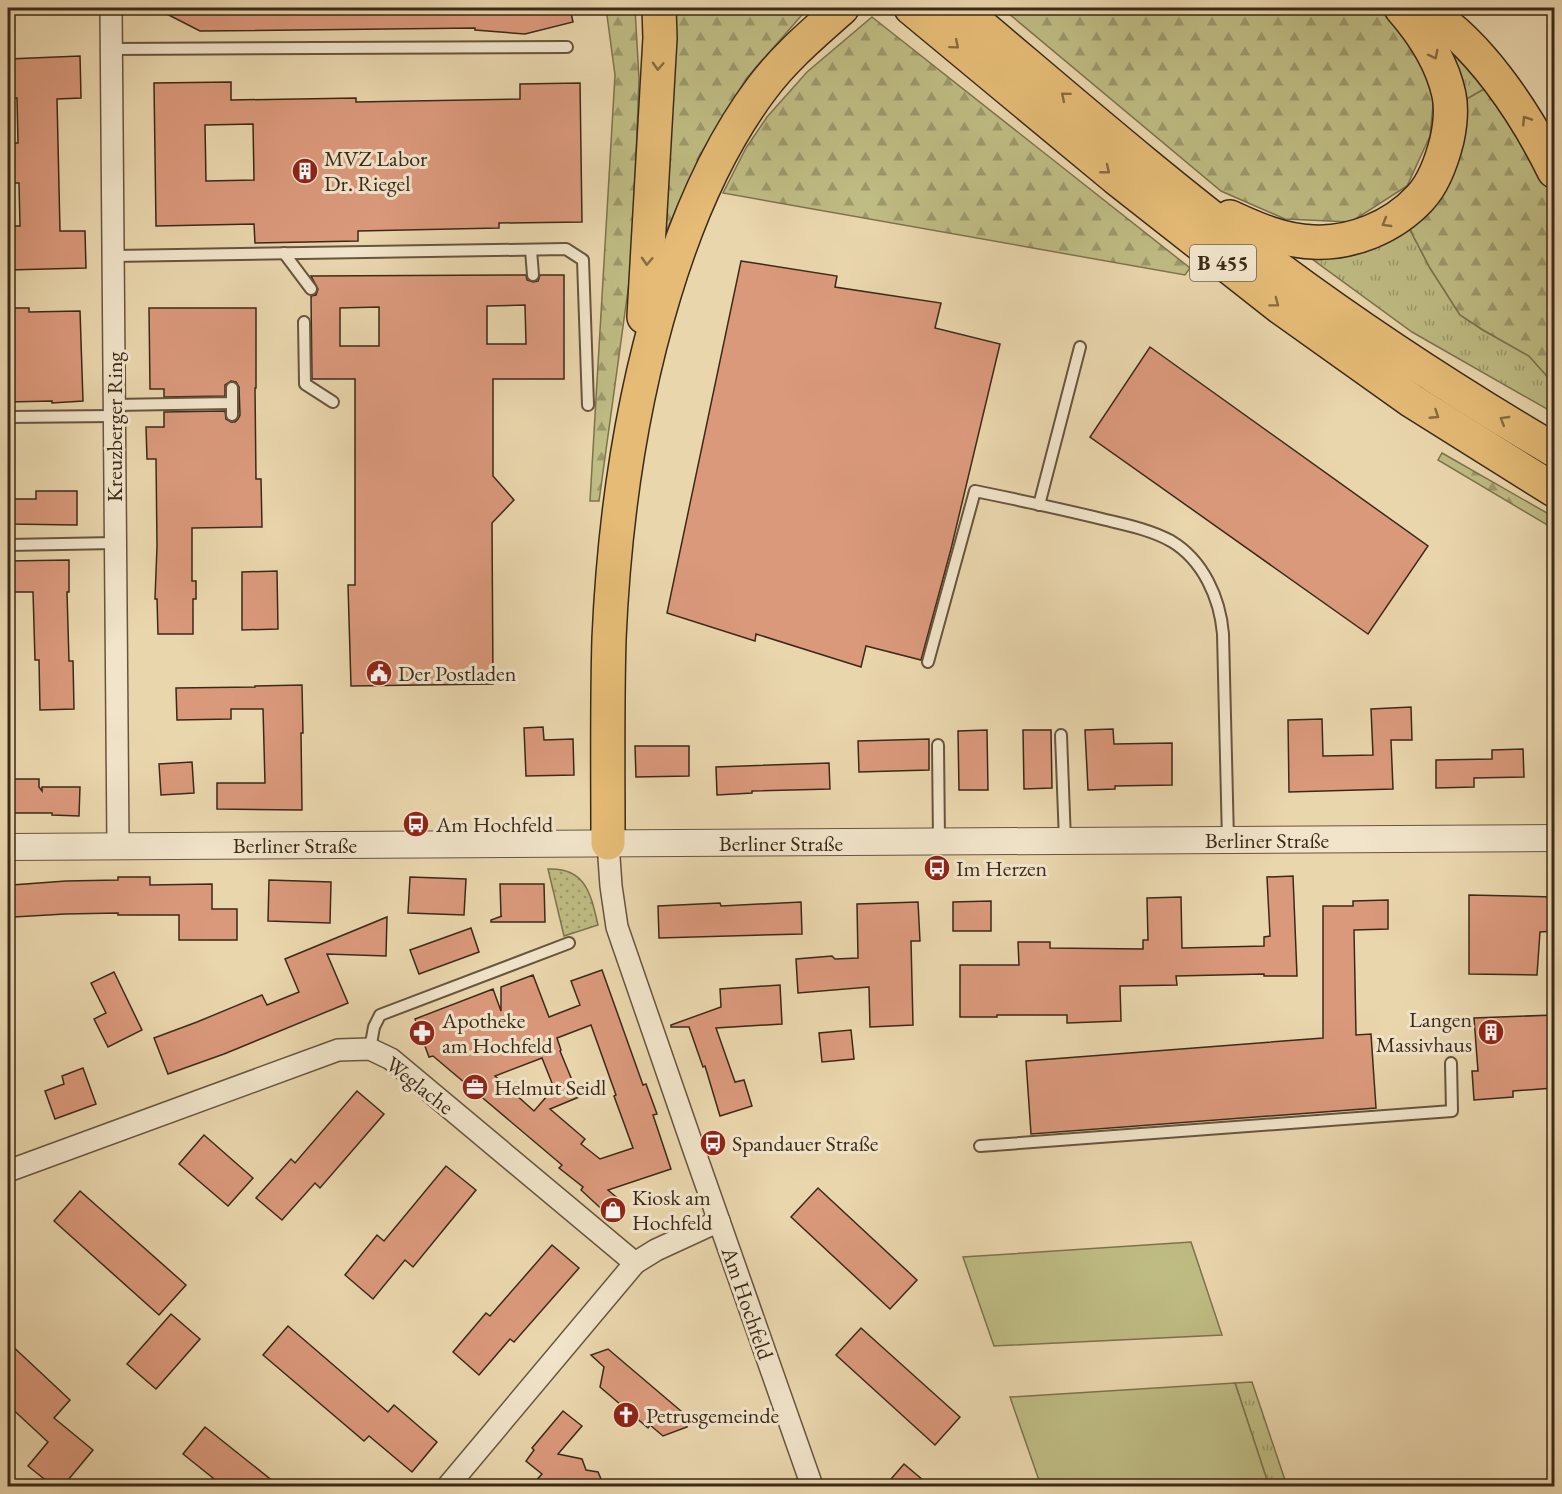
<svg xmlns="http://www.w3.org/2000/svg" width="1562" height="1494" viewBox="0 0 1562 1494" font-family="'EB Garamond',serif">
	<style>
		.grass { fill: url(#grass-tufts); stroke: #7d734e; stroke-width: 1.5 }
		.forest { fill: url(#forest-firs); stroke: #7d734e; stroke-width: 1.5 }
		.park { fill: url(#park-dots); stroke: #7d734e; stroke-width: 1.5 }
		.garden { fill: #bfbc84; stroke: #7d734e; stroke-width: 1.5 }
		.building { fill: #db997c; stroke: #3b2a18; stroke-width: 1.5; fill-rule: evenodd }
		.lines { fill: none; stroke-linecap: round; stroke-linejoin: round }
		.service-casing { stroke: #67553d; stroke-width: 14 }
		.minor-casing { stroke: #67553d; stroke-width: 24 }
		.tertiary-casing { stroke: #67553d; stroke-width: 28 }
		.trunk-casing { stroke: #3b2a18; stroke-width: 36 }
		.service { stroke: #f1e4ca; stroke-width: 10 }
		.minor { stroke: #f1e4ca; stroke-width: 21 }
		.tertiary { stroke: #f1e4ca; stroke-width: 26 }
		.trunk { stroke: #e5bb76; stroke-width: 33 }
		.oneway { stroke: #886b42 }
		.labels { text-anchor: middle; stroke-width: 6; stroke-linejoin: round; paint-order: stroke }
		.shield { fill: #f1e4ca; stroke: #72624d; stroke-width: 1.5 }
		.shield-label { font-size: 21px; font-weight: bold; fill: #3b2a18 }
		.poi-label { font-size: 22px; fill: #3b2a18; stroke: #f1e4ca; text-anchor: start }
		.street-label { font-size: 22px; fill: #3b2a18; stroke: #f1e4ca }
	</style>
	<defs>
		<pattern id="grass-tufts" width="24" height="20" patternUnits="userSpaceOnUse" patternTransform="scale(1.5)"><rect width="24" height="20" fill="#bfbc84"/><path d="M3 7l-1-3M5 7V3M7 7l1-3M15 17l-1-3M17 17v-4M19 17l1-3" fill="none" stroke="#9c996b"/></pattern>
		<pattern id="forest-firs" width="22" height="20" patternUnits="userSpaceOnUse" patternTransform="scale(1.5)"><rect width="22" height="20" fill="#bfbc84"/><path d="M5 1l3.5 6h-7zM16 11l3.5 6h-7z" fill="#9c996b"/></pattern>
		<pattern id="park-dots" width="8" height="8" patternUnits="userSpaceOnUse" patternTransform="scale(1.5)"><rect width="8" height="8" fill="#bfbc84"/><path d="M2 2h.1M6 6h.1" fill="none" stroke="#9c996b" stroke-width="1.8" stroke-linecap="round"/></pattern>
	</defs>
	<rect width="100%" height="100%" fill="#ead6ad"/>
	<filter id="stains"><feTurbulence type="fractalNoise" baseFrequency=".00333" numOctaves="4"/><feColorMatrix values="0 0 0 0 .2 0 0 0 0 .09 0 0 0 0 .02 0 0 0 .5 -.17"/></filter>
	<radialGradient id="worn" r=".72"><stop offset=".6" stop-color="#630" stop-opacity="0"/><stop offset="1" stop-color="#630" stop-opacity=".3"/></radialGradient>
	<!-- grass -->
	<g class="grass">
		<path d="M 1435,20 L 1493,84 L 1465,100 Z"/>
		<path d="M 1408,226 L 1430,268 L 1460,315 L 1483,330 L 1529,356 L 1554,384 L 1554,413 L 1412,332 L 1301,251 Z"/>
		<path d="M 1252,1382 L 1287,1486 L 1194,1486 L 1268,1483 L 1235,1383 Z"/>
	</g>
	<!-- forest -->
	<g class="forest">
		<path d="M 606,8 L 635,8 L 639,79 L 632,261 L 599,501 L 590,501 L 615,75 Z"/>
		<path d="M 675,8 L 808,8 L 746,79 L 701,153 L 661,243 Z"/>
		<path d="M 1002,8 L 1391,8 L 1431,64 L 1433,105 L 1430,136 L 1407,186 L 1351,222 L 1285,219 L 1221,191 Z"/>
		<path d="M 872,17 L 1190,268 L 1185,275 L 723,193 L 746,148 L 767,117 L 807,72 Z"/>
		<path d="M 1493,84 L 1504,96 L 1554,192 L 1554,384 L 1529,356 L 1483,330 L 1460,315 L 1430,268 L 1408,226 L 1429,203 L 1464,140 L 1465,100 Z"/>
		<path d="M 1442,453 L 1554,517 L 1554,529 L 1438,460 Z"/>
	</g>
	<!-- park -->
	<path class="park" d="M 548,869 C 586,867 591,895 598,925 L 564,936 Z"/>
	<!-- garden -->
	<g class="garden">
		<path d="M 1191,1242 L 1222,1335 L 994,1346 L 963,1257 Z"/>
		<path d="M 1235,1383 L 1268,1483 L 1194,1486 L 1041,1486 L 1010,1397 Z"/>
	</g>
	<!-- building -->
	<g class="building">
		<path d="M 155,8 L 570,8 L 573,22 L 525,34 L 475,30 L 475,28 L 200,31 Z"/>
		<path d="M 80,56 L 81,98 L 57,99 L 60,231 L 85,231 L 86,268 L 8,270 L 8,226 L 20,226 L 19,183 L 8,183 L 8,143 L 18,143 L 17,98 L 8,98 L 8,59 Z"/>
		<path d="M 231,82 L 231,100 L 356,98 L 356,102 L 520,99 L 520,84 L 580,83 L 582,222 L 499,223 L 499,228 L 358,231 L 358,241 L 255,243 L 254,224 L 156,226 L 154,83 ZM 253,124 L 254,180 L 206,181 L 205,125 Z"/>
		<path d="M 741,261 L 837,276 L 835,287 L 941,303 L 935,328 L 1000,344 L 951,549 L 921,660 L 866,646 L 861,667 L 756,634 L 755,641 L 667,613 Z"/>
		<path d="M 526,275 L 527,280 L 533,282 L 538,281 L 540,275 L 564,275 L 564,379 L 493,379 L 493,476 L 514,500 L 492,523 L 493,684 L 351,686 L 348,585 L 355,585 L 355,379 L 312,379 L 311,296 L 316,295 L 318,289 L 311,276 ZM 525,305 L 526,344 L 487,344 L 487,306 ZM 379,307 L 379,346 L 340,346 L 340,308 Z"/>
		<path d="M 8,308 L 29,308 L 29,312 L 80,311 L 83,401 L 52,403 L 52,401 L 8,402 Z"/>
		<path d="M 149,308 L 256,308 L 256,388 L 255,388 L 256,479 L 261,479 L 262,527 L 192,528 L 192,581 L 196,581 L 196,599 L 193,599 L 193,634 L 158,634 L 157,599 L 155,599 L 157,546 L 156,459 L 147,459 L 146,427 L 164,427 L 164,412 L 225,411 L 226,419 L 231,422 L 235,422 L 238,419 L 240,415 L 239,387 L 236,382 L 231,381 L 225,385 L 225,396 L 164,397 L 164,389 L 150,389 Z"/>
		<path d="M 1150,347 L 1428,546 L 1368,634 L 1090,437 Z"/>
		<path d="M 36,491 L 77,491 L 77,525 L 8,524 L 8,499 L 36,499 Z"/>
		<path d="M 69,560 L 69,592 L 67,592 L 69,661 L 73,661 L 74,709 L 40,710 L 39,660 L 35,660 L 33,592 L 8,592 L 8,561 Z"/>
		<path d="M 277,571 L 278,629 L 242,630 L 242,572 Z"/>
		<path d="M 302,685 L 303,733 L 301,733 L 302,810 L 217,809 L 217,783 L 265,783 L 263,709 L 231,709 L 231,719 L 177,720 L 176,688 L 255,687 L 255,686 Z"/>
		<path d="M 1411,707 L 1412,740 L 1391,740 L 1393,789 L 1289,792 L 1288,720 L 1322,719 L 1323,756 L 1373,755 L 1371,709 Z"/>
		<path d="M 543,727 L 544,740 L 573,739 L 574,775 L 526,776 L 524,728 Z"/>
		<path d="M 1113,729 L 1114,744 L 1172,743 L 1172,785 L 1115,786 L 1115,789 L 1088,790 L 1085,730 Z"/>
		<path d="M 987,730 L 988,790 L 959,790 L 958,731 Z"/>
		<path d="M 1023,730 L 1051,730 L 1052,788 L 1024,789 Z"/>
		<path d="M 929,739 L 929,770 L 859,772 L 858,741 Z"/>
		<path d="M 635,746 L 689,746 L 689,776 L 636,777 Z"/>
		<path d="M 1523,749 L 1524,777 L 1474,778 L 1474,787 L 1436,788 L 1436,760 L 1492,759 L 1492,750 Z"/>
		<path d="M 192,762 L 194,793 L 161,795 L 159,764 Z"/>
		<path d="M 829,763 L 830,789 L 752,791 L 752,793 L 717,795 L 716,767 Z"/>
		<path d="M 9,779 L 39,779 L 39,787 L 42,791 L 42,787 L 80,787 L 79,816 L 52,815 L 52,813 L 9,813 Z"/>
		<path d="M 1293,876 L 1297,976 L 1264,976 L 1264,974 L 1176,976 L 1177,985 L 1120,986 L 1121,1021 L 1067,1023 L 1067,1015 L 997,1015 L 997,1017 L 960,1017 L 960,965 L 1019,965 L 1018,942 L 1050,942 L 1050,948 L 1143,949 L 1143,940 L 1148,940 L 1147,898 L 1181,897 L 1182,948 L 1264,946 L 1264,937 L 1270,936 L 1267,877 Z"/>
		<path d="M 118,877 L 150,877 L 150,885 L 212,884 L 212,909 L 237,909 L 237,940 L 179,940 L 179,915 L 118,915 L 118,913 L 65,914 L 14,917 L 12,885 L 66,881 L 118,880 Z"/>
		<path d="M 410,877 L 466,879 L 464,915 L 408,913 Z"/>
		<path d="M 269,880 L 331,882 L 330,923 L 268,921 Z"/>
		<path d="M 500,884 L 544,884 L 545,922 L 491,922 L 491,920 L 502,916 L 501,916 Z"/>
		<path d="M 1469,895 L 1554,897 L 1554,931 L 1540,932 L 1537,975 L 1469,974 Z"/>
		<path d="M 1388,900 L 1388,929 L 1354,930 L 1356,1035 L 1371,1034 L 1376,1108 L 1031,1134 L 1026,1061 L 1323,1038 L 1323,906 L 1353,906 L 1353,901 Z"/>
		<path d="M 991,901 L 991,931 L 953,931 L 953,902 Z"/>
		<path d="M 801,902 L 802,934 L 659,938 L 658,906 L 720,903 L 721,906 Z"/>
		<path d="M 918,902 L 920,941 L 911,941 L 913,1025 L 870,1027 L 869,987 L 798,993 L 796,959 L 832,956 L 835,959 L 858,958 L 857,904 Z"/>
		<path d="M 387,917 L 386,956 L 327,954 L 348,1003 L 224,1054 L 168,1074 L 154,1038 L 197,1022 L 262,995 L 267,1005 L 299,992 L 285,959 Z"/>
		<path d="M 471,928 L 479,952 L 419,974 L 410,950 Z"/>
		<path d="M 602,970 L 643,1085 L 646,1084 L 657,1114 L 653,1115 L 671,1169 L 608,1190 L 622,1202 L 609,1216 L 581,1190 L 583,1187 L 559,1168 L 562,1165 L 433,1056 L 429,1057 L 415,1019 L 493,989 L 501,1011 L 501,987 L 533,975 L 549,1017 L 580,1005 L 571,981 ZM 591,1025 L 616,1095 L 614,1096 L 633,1148 L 600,1159 L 581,1144 L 585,1139 L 550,1109 L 579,1097 L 560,1051 L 561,1050 L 557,1038 ZM 542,1058 L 554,1088 L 534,1111 L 495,1076 Z"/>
		<path d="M 114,972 L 142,1030 L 108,1047 L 94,1019 L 106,1013 L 91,983 Z"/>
		<path d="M 780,985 L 782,1024 L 716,1028 L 735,1082 L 744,1080 L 752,1106 L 720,1116 L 705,1066 L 703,1067 L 689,1027 L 671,1027 L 671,1025 L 721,1007 L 720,989 Z"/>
		<path d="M 1554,1015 L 1554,1088 L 1513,1091 L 1513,1097 L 1474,1100 L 1472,1071 L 1478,1071 L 1474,1018 Z"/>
		<path d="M 851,1030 L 854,1059 L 822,1062 L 819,1033 Z"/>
		<path d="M 83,1068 L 96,1104 L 55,1119 L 45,1091 L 64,1084 L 62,1076 Z"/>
		<path d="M 357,1091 L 384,1114 L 320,1188 L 315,1183 L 282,1220 L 256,1198 L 291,1159 L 295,1163 Z"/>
		<path d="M 204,1135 L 253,1178 L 228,1206 L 179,1164 Z"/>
		<path d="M 446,1166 L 476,1190 L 413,1267 L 405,1260 L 373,1299 L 345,1275 L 377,1235 L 384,1241 Z"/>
		<path d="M 818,1188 L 917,1280 L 890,1309 L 791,1217 Z"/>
		<path d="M 80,1191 L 186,1285 L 159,1315 L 54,1221 Z"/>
		<path d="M 552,1245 L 579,1268 L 514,1342 L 510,1339 L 479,1375 L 453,1352 L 486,1313 L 490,1316 Z"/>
		<path d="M 171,1314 L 200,1339 L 156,1389 L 127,1364 Z"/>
		<path d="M 288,1326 L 388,1412 L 394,1405 L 437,1442 L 412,1472 L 369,1436 L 364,1441 L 263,1355 Z"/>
		<path d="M 861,1328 L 960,1417 L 935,1445 L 836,1355 Z"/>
		<path d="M 8,1342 L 70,1400 L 54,1418 L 93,1450 L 63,1486 L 53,1486 L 28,1466 L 48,1442 L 8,1405 Z"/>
		<path d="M 608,1349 L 688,1417 L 687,1427 L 663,1436 L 650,1425 L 648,1428 L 600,1387 L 604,1367 L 591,1355 Z"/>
		<path d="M 563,1411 L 582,1426 L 558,1454 L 582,1459 L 586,1470 L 598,1472 L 604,1486 L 531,1486 L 542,1474 L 526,1461 L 534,1450 L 532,1448 Z"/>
		<path d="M 205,1427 L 279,1486 L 223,1486 L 183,1454 Z"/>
		<path d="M 904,1464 L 930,1486 L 885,1486 Z"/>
	</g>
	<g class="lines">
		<defs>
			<g id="service">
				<path d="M 111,49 L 567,47"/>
				<path d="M 531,250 L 533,275"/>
				<path d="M 284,253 L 311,289"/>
				<path d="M 113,256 L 566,249 L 583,260 L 588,405"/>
				<path d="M 304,322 L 305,384 L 333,402"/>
				<path d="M 232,403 L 232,415"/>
				<path d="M 114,405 L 232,403 L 232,388"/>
				<path d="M 8,417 L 113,416"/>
				<path d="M 1039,505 L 1080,347"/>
				<path d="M 8,545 L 115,543"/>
				<path d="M 928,662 L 975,491 C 1019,500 1062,509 1106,520 C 1127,525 1151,530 1171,541 C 1203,560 1220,598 1223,634 L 1228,840"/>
				<path d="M 1061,735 L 1065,841"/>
				<path d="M 938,745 L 939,841"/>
				<path d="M 370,1049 L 374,1027 L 380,1015 L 569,943"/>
				<path d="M 980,1146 L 1452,1111 L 1451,1063"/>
			</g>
			<g id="minor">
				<path d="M 111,8 L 118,846"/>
				<path d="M 608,843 L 611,886 L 617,927 L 694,1150 L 812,1486"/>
				<path d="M 8,1171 L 338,1050 L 370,1049 L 391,1059 L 635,1263 L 656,1250 L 719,1221"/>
				<path d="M 448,1486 L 635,1263"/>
			</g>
			<path id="tertiary" d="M 8,847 L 1554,838"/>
			<g id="trunk">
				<path d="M 911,8 L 1116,178 L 1280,307 L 1412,401 L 1554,490"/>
				<path d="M 960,8 C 1060,92 1158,178 1263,257 C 1356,327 1454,391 1554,450"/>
				<path d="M 1422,8 C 1478,40 1526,114 1554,171"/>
				<path d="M 1230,217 C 1256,229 1283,241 1313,242 C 1352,244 1393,227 1420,198 C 1434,183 1442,160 1447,140 C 1450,126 1452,110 1449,95 C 1442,62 1423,33 1401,8"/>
				<path d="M 644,317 L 660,38 L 659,8"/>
				<path d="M 608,843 C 608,775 607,707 609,639 C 614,523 630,407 664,295 C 686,222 716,149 762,88 C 785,57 814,33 842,8"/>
			</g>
		</defs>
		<!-- service casing -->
		<use href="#service" class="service-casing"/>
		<!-- minor casing -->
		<use href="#minor" class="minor-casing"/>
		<!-- tertiary casing -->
		<use href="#tertiary" class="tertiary-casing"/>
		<!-- trunk casing -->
		<use href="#trunk" class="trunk-casing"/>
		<!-- service -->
		<use href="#service" class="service"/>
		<!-- minor -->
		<use href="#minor" class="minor"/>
		<!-- tertiary -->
		<use href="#tertiary" class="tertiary"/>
		<!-- trunk -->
		<use href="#trunk" class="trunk"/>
	</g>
	<!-- one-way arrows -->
	<defs><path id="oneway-chevron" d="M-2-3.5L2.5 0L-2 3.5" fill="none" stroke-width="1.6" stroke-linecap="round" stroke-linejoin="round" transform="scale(1.5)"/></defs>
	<g class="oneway">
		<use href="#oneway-chevron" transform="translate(955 45) rotate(40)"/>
		<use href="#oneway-chevron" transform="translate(1434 55) rotate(63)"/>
		<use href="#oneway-chevron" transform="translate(658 66) rotate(93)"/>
		<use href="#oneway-chevron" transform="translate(1065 96) rotate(-140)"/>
		<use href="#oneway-chevron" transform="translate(1526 120) rotate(-123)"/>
		<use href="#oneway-chevron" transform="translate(1106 170) rotate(39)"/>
		<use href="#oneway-chevron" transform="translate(1386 223) rotate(150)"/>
		<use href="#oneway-chevron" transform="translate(647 261) rotate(93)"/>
		<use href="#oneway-chevron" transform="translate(1275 303) rotate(37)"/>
		<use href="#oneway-chevron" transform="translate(1435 415) rotate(33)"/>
		<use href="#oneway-chevron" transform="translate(1504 420) rotate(-149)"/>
	</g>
	<!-- icons -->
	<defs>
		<symbol id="building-disc" viewBox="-11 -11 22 22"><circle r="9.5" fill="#8f2418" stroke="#f1e4ca"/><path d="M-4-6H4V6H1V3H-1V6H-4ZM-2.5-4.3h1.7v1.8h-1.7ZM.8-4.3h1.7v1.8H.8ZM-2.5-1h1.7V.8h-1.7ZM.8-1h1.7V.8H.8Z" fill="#fff"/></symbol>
		<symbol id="civic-disc" viewBox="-11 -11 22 22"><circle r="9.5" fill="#8f2418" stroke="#f1e4ca"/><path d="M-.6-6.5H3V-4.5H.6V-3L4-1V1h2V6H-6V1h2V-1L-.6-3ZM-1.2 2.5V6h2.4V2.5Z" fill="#fff"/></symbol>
		<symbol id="bus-disc" viewBox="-11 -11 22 22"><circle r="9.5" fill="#8f2418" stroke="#f1e4ca"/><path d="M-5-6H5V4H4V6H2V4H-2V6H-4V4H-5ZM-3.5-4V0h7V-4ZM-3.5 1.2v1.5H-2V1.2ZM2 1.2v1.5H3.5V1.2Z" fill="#fff"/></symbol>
		<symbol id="pharmacy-disc" viewBox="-11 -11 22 22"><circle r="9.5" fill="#8f2418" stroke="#f1e4ca"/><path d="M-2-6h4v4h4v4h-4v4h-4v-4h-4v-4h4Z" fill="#fff"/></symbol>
		<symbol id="office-disc" viewBox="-11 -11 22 22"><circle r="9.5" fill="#8f2418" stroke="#f1e4ca"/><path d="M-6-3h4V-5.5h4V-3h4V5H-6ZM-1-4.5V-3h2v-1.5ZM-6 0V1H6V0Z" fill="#fff"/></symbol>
		<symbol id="shop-disc" viewBox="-11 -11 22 22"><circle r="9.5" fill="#8f2418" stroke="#f1e4ca"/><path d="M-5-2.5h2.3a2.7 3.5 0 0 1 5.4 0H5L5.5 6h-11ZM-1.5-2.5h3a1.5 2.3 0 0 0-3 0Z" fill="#fff"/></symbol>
		<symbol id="church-disc" viewBox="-11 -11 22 22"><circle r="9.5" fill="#8f2418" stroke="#f1e4ca"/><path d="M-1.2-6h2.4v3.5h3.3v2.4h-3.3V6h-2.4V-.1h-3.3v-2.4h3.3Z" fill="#fff"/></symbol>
	</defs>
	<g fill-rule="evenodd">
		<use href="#building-disc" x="290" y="156" width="30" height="30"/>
		<use href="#civic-disc" x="364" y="658" width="30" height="30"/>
		<use href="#bus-disc" x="401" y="809" width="30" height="30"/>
		<use href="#bus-disc" x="922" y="853" width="30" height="30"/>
		<use href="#building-disc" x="1476" y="1017" width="30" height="30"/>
		<use href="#pharmacy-disc" x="407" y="1018" width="30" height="30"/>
		<use href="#office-disc" x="460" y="1072" width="30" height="30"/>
		<use href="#bus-disc" x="698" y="1128" width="30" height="30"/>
		<use href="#shop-disc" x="598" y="1195" width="30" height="30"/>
		<use href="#church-disc" x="611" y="1400" width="30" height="30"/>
	</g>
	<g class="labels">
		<!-- shield labels -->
		<rect class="shield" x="1190" y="245" width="66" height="36" rx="4.5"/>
		<g class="shield-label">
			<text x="1223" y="270">B 455</text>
		</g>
		<!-- poi labels -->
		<g class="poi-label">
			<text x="324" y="166">MVZ Labor<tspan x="324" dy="25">Dr. Riegel</tspan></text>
			<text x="398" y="681">Der Postladen</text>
			<text x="436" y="832">Am Hochfeld</text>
			<text x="956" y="876">Im Herzen</text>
			<text x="1472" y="1027" text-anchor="end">Langen<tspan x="1472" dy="25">Massivhaus</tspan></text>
			<text x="442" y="1028">Apotheke<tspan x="442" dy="25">am Hochfeld</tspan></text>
			<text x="494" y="1095">Helmut Seidl</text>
			<text x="732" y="1151">Spandauer Straße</text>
			<text x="632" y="1205">Kiosk am<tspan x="632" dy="25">Hochfeld</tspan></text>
			<text x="646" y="1423">Petrusgemeinde</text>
		</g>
		<!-- street labels -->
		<g class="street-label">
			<text transform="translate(114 427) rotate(-90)" y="8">Kreuzberger Ring</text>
			<text x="1267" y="848">Berliner Straße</text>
			<text x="781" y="851">Berliner Straße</text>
			<text x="295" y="853">Berliner Straße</text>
			<text transform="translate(420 1085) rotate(38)" y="8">Weglache</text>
			<text transform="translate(748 1303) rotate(71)" y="8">Am Hochfeld</text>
		</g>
	</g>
	<!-- margin -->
	<rect width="1562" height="1494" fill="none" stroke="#ead6ad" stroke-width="30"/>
	<rect x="9" y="9" width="1544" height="1476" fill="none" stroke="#3b2a18" stroke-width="3"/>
	<rect x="15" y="15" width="1532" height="1464" fill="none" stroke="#3b2a18" stroke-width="1.5"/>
	<rect width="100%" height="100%" filter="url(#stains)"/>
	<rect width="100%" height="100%" fill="url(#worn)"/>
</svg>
